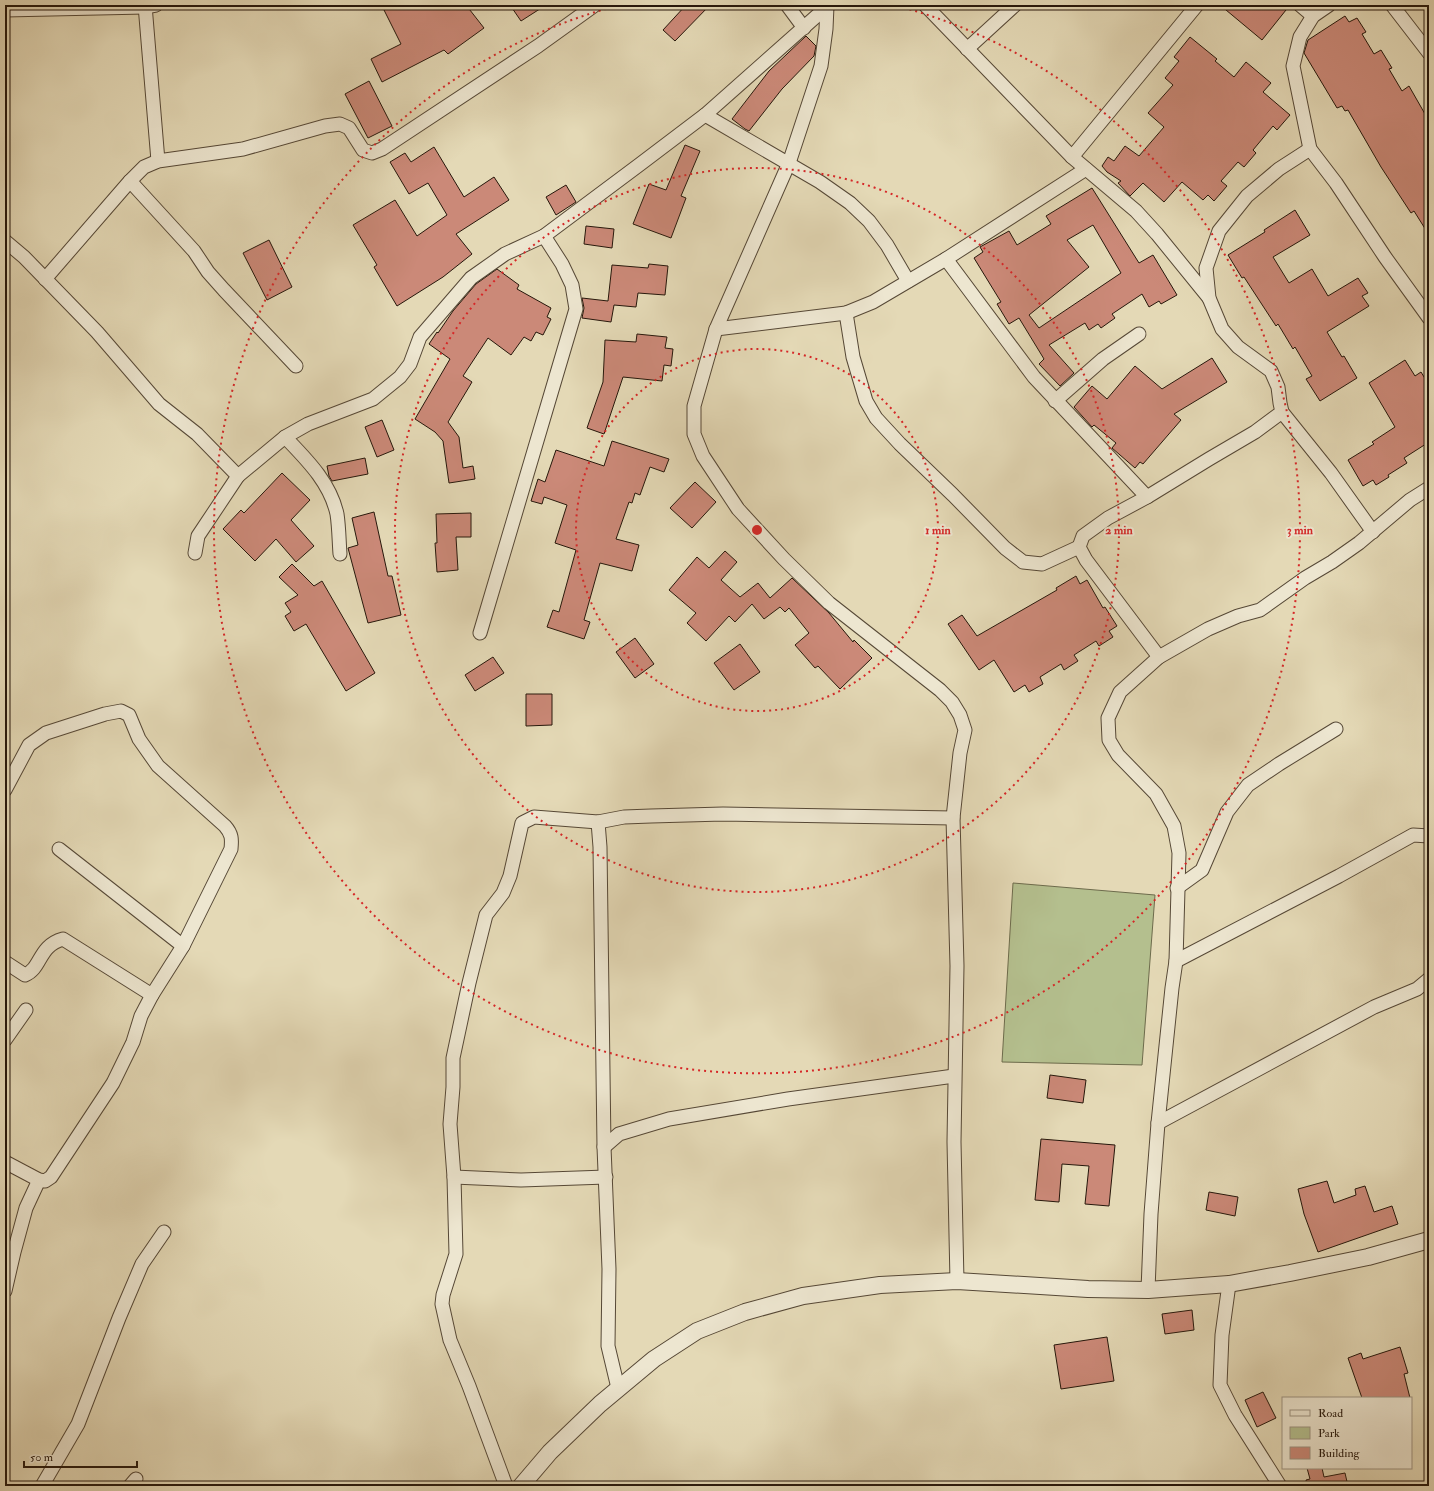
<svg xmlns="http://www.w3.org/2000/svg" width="1434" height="1491" viewBox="0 0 1434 1491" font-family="'IM FELL Double Pica',serif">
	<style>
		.green { fill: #b4bf8e; stroke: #6d6b4c }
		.building { fill: #cb8978; stroke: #26170b; fill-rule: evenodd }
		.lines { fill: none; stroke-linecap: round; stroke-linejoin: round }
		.minor-casing { stroke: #564836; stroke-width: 15 }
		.tertiary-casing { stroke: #564836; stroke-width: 18 }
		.minor { stroke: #ede6d0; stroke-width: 13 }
		.tertiary { stroke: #ede6d0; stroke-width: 16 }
		.ring { fill: none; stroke: #d62828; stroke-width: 2; stroke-dasharray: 2 4 }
		.centre { fill: #d62828; stroke: #ede6d0; stroke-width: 2 }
		.ring-label { font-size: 12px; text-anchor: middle; font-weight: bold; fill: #d62828; stroke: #ede6d0; stroke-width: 4; stroke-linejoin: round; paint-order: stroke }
	</style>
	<rect width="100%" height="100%" fill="#e4d9b6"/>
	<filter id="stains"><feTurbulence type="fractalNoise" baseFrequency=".005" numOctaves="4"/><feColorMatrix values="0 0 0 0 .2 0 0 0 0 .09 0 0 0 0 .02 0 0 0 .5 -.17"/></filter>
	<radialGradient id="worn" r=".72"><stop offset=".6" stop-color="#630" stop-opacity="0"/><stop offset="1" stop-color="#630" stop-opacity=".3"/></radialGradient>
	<!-- green -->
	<path class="green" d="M 1013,883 L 1155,895 L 1142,1065 L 1002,1062 Z"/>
	<!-- building -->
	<g class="building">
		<path d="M 394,5 L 466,5 L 484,28 L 448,54 L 444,50 L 382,82 L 371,59 L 401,44 L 384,10 Z"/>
		<path d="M 510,5 L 546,5 L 521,21 Z"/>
		<path d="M 686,5 L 710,5 L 675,41 L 663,30 Z"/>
		<path d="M 1220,5 L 1290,5 L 1262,40 Z"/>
		<path d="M 1345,16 L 1349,22 L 1357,18 L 1366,32 L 1362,34 L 1374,54 L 1381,50 L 1392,68 L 1389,69 L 1402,91 L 1409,86 L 1429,121 L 1429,235 L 1414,211 L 1411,213 L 1381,167 L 1348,110 L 1345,111 L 1342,106 L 1337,108 L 1304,53 L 1308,40 Z"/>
		<path d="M 806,36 L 816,46 L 814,56 L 782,89 L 749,131 L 745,129 L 732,119 L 769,71 Z"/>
		<path d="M 1190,37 L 1217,59 L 1215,61 L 1234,77 L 1246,62 L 1271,83 L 1263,92 L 1290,115 L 1277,130 L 1273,126 L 1253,150 L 1256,153 L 1244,167 L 1238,162 L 1221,181 L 1227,186 L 1214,201 L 1208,195 L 1203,200 L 1182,182 L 1164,202 L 1143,183 L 1130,196 L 1118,183 L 1121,181 L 1107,172 L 1102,166 L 1108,157 L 1114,161 L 1125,146 L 1139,156 L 1164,127 L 1148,113 L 1173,85 L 1165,78 L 1179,61 L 1174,57 Z"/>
		<path d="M 369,81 L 392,126 L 368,138 L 345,94 Z"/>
		<path d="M 685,145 L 700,151 L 681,196 L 686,198 L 671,238 L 633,224 L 649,184 L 666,190 Z"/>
		<path d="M 434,147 L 464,197 L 494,177 L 509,200 L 456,234 L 472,254 L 443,277 L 397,306 L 374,267 L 377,265 L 353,225 L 395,200 L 417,236 L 447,215 L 428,183 L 409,194 L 390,162 L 405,153 L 411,162 Z"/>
		<path d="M 566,185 L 576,202 L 556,215 L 546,197 Z"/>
		<path d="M 1092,188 L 1139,263 L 1153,255 L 1177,295 L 1161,304 L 1159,301 L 1149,307 L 1142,294 L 1112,314 L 1115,318 L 1101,328 L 1098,324 L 1089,330 L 1085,323 L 1049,345 L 1074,373 L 1060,386 L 1039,364 L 1044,359 L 1019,318 L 1009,324 L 997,304 L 1001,302 L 974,258 L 983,252 L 980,247 L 1009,231 L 1017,245 L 1051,224 L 1046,216 ZM 1093,225 L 1121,273 L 1039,328 L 1029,315 L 1089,267 L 1067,240 Z"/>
		<path d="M 1295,210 L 1310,235 L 1273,257 L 1289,283 L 1312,269 L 1328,296 L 1358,278 L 1368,293 L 1362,296 L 1369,306 L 1327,332 L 1342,357 L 1344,356 L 1357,378 L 1320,401 L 1306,379 L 1312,376 L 1295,347 L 1293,349 L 1278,324 L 1276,326 L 1244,277 L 1242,278 L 1228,255 L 1265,232 L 1264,230 Z"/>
		<path d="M 586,226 L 614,229 L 612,248 L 584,244 Z"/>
		<path d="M 269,240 L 292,287 L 267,300 L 243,253 Z"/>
		<path d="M 649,264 L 668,266 L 665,295 L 638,293 L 636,307 L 614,305 L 611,322 L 582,318 L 584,308 L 582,298 L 608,301 L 612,265 L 648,268 Z"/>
		<path d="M 497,269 L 519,285 L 517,289 L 551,308 L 547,317 L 551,319 L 543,335 L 536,332 L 531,341 L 524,337 L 511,355 L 488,338 L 463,376 L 472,382 L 448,422 L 459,437 L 463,468 L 473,466 L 475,479 L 449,483 L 443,441 L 435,432 L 415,419 L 450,359 L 429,344 L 437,332 L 438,333 L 453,311 L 476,284 Z"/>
		<path d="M 637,334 L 667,337 L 665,348 L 673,349 L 671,366 L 664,365 L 662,381 L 623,377 L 604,434 L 587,428 L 603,382 L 605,340 L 636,342 Z"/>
		<path d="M 1212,358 L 1227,382 L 1174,414 L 1181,420 L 1143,464 L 1140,462 L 1135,468 L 1112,448 L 1116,443 L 1094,425 L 1092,427 L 1074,407 L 1092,386 L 1107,399 L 1135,366 L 1162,389 Z"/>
		<path d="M 1405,360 L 1415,376 L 1421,372 L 1429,385 L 1429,442 L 1404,458 L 1407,463 L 1388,475 L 1389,477 L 1376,485 L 1373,480 L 1363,486 L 1348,460 L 1374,444 L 1372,442 L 1395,427 L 1369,383 Z"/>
		<path d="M 382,420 L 394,450 L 377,457 L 365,427 Z"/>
		<path d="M 612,441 L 669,459 L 664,472 L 650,467 L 640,495 L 635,493 L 632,503 L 629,502 L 616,539 L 639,545 L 632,571 L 600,563 L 584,620 L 590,622 L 584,639 L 547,627 L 553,610 L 559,612 L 576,550 L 555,543 L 567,505 L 544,497 L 542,504 L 531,501 L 538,479 L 545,482 L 556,450 L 604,466 Z"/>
		<path d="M 365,458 L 368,474 L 332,481 L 329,476 L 327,466 Z"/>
		<path d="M 282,473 L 310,500 L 291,520 L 314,546 L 296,562 L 276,539 L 255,561 L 223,529 L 241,510 L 244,513 Z"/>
		<path d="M 695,482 L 716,502 L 692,528 L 670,508 Z"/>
		<path d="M 374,512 L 388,576 L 392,576 L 401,615 L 368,623 L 348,548 L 358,545 L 352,518 Z"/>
		<path d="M 471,513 L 471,537 L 456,537 L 458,570 L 437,572 L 435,543 L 437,543 L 436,514 Z"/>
		<path d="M 725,551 L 737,562 L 721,580 L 740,597 L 758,583 L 770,598 L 792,578 L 829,613 L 853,642 L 854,640 L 872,658 L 840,689 L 818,666 L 815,668 L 795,645 L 809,633 L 789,608 L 785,612 L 780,607 L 764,619 L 752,604 L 735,622 L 729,616 L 706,641 L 687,623 L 696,613 L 669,590 L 697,557 L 709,568 Z"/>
		<path d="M 292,564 L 314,586 L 322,581 L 375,673 L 346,691 L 306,624 L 294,631 L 285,616 L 291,612 L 285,603 L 298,595 L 279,577 Z"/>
		<path d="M 1076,576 L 1080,584 L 1087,580 L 1103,608 L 1105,607 L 1117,626 L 1109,631 L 1113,637 L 1099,646 L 1096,641 L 1074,655 L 1078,661 L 1064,670 L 1061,664 L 1040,677 L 1043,684 L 1029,692 L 1025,685 L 1014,692 L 994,660 L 979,670 L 948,624 L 962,615 L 977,636 L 1057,590 L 1056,588 Z"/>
		<path d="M 635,638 L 654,664 L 635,678 L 616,652 Z"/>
		<path d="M 740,644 L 760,672 L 734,690 L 714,663 Z"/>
		<path d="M 493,657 L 504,673 L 475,691 L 465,675 Z"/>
		<path d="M 526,694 L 552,694 L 552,725 L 526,726 Z"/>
		<path d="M 1050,1075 L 1086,1080 L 1083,1103 L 1047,1098 Z"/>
		<path d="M 1041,1139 L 1115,1145 L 1109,1206 L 1085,1204 L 1089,1166 L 1062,1164 L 1059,1202 L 1035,1200 Z"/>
		<path d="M 1327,1181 L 1334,1203 L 1356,1195 L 1355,1189 L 1365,1186 L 1374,1212 L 1392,1206 L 1398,1224 L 1318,1252 L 1304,1214 L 1298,1189 Z"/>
		<path d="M 1209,1192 L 1238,1197 L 1235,1216 L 1206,1210 Z"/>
		<path d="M 1192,1310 L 1194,1330 L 1165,1334 L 1162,1314 Z"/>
		<path d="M 1107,1337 L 1114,1381 L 1061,1389 L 1054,1345 Z"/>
		<path d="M 1400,1347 L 1408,1373 L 1404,1374 L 1410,1398 L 1362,1398 L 1348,1358 L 1361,1353 L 1363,1359 Z"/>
		<path d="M 1263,1392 L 1276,1418 L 1257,1427 L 1245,1400 Z"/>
		<path d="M 1307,1468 L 1322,1468 L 1324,1477 L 1345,1473 L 1348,1486 L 1307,1486 L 1306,1480 L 1310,1479 Z"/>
	</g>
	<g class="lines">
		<defs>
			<g id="minor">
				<path d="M 145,5 L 158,161"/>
				<path d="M 787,5 L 804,28"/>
				<path d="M 925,5 L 1072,157 L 1136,211 L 1157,234 L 1209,298"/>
				<path d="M 1300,5 L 1313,16"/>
				<path d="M 1329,5 L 1313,16 L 1300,37 L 1293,66 L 1310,149 L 1336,183 L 1385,257 L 1429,318"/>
				<path d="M 1392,5 L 1429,53"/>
				<path d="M 827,6 L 826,29 L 821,66 L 789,163 L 716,329 L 694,406 L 694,434 L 703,456 L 738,509 L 784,559 L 829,603 L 940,690 L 952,702 L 960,715 L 965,730 L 960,753 L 953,818 L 957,966 L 954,1142 L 957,1281"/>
				<path d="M 5,10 L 145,7 L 156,5"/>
				<path d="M 967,49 L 1015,5"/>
				<path d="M 705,115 L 820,182 L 850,203 L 869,221 L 887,245 L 908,281"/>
				<path d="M 1072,157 L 1197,5"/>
				<path d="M 130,181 L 194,251 L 208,272 L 224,290 L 296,366"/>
				<path d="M 5,241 L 24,257 L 97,332 L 159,404 L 197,434 L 238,476 L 198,536 L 195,553"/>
				<path d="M 946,259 L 1034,377 L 1147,497"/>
				<path d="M 45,279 L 130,181 L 144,167 L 158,161 L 243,149 L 325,126 L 340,124 L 349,128 L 363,150 L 372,153 L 382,149 L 538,46 L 595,5"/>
				<path d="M 846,313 L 853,357 L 866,401 L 876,418 L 900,444 L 953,495 L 1005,548 L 1023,562 L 1042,564 L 1079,547"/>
				<path d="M 716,329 L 846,313 L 873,302 L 946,259 L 1086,169"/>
				<path d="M 1055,401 L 1103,359 L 1139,334"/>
				<path d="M 1282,412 L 1331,473 L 1373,532"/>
				<path d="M 285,437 C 306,459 330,482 337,514 C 339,527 339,541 340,554"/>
				<path d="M 238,476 L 285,437 L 308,424 L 373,399 L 400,377 L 410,364 L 420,337 L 471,278 L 505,254 L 544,236 L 639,165 L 705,115 L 829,5"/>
				<path d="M 480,633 L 576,309 L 572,285 L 562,264 L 544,236"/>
				<path d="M 1159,657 L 1086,560 L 1079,547 L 1083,536 L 1108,518 L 1147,497 L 1209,459 L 1255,432 L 1282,412 L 1280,403 L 1278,387 L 1271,371 L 1238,347 L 1222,329 L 1209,298 L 1206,268 L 1219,231 L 1247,196 L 1279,169 L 1310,149"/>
				<path d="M 5,790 L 29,745 L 46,733 L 105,714 L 121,711 L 129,715 L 139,739 L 158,766 L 225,826 C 232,834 232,839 231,849 L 183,946 L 152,995 L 63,939 C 38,946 42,968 25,975 L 5,962"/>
				<path d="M 598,822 L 600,847 L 604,1147 L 609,1269 L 608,1346 L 618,1388"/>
				<path d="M 59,849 L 183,946"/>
				<path d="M 1177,888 L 1202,870 L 1227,812 L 1248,785 L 1279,764 L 1336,729"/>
				<path d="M 1176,961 L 1339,876 L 1413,835 L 1429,836"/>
				<path d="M 5,1040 L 26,1010"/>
				<path d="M 1158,1123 L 1374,1007 L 1417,989 L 1429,979"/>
				<path d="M 604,1147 L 619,1134 L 669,1119 L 788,1099 L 954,1076"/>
				<path d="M 5,1162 L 39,1180 L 45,1181 L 51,1177 L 113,1083 L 133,1042 L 141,1016 L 152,995"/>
				<path d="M 454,1177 L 521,1180 L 606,1177"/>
				<path d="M 1229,1284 L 1222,1335 L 1220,1385 L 1235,1415 L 1280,1486"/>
				<path d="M 1148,1290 L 1151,1214 L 1158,1123 L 1172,988 L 1176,961 L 1179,853 L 1174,826 L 1156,794 L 1118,755 L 1109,740 L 1108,718 L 1120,692 L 1159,657 L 1208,629 L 1238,616 L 1260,610 L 1305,578 L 1332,562 L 1359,543 L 1410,500 L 1429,488"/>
				<path d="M 5,1291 L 14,1252 L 26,1208 L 39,1180"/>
				<path d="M 42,1486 L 78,1424 L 119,1318 L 142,1264 L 164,1232"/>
				<path d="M 130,1486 L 136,1479"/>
				<path d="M 506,1486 L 469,1386 L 450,1340 L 442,1304 L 443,1295 L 456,1254 L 454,1177 L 450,1124 L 453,1087 L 453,1058 L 469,983 L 486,915 L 503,893 L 510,876 L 522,823 L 534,817 L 598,822 L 624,817 L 651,816 L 723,814 L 953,818"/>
			</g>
			<path id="tertiary" d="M 521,1486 L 550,1452 L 600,1404 L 654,1359 L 697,1331 L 745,1312 L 803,1296 L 880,1285 L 957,1281 L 1088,1289 L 1148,1290 L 1229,1284 L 1290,1273 L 1368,1257 L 1429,1240"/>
		</defs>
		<!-- minor casing -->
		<use href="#minor" class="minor-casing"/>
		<!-- tertiary casing -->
		<use href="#tertiary" class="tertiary-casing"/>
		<!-- minor -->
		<use href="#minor" class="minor"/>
		<!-- tertiary -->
		<use href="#tertiary" class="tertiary"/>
	</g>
	<!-- distance rings -->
	<g class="ring">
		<circle cx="757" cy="530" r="181"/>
		<circle cx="757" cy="530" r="362"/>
		<path d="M898 6A543 543 0 1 1 616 6"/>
	</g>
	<circle cx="757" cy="530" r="6" class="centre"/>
	<g class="ring-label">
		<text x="938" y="534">1 min</text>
		<text x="1119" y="534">2 min</text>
		<text x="1300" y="534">3 min</text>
	</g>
	<!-- margin -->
	<rect width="1434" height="1491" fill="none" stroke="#e4d9b6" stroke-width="20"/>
	<rect x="6" y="6" width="1422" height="1479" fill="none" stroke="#26170b" stroke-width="2"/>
	<rect x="10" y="10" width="1414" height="1471" fill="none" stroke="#26170b"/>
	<!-- legend -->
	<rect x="1282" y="1397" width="130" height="72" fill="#ede6d0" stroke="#9d9381"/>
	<rect x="1290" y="1410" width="20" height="6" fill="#ede6d0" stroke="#9d9381"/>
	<text x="1318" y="1417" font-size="12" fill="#26170b">Road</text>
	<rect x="1290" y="1427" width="20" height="12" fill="#b4bf8e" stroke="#9d9381"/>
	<text x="1318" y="1437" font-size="12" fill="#26170b">Park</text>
	<rect x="1290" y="1447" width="20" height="12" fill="#cb8978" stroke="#9d9381"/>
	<text x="1318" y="1457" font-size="12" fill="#26170b">Building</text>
	<!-- scale -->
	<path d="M24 1461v6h113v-6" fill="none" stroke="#26170b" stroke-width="2"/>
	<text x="30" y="1461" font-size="12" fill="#26170b" stroke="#ede6d0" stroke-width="3" paint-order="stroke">50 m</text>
	<rect width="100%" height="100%" filter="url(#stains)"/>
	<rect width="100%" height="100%" fill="url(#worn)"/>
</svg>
